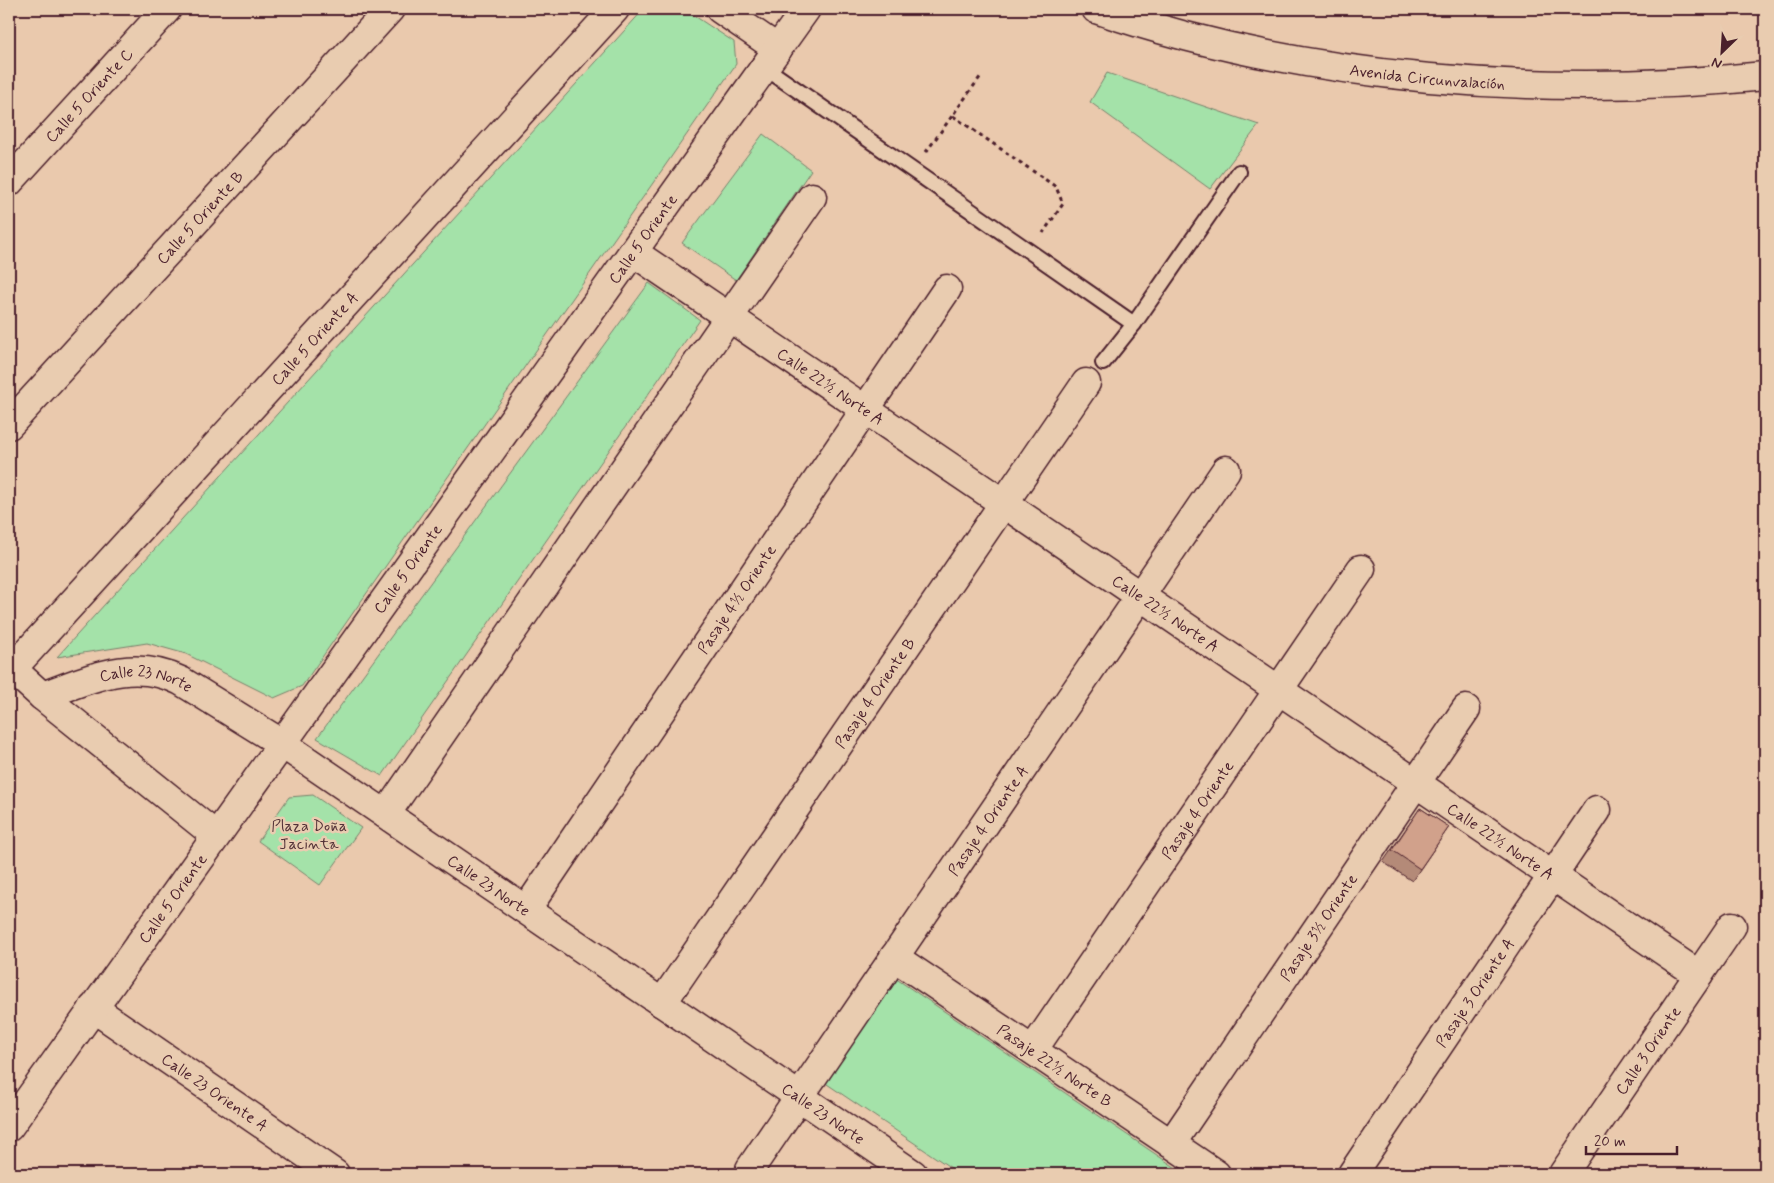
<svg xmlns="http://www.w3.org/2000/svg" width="1774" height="1183" viewBox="0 0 1774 1183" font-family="Mynerve,sans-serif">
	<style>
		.green { fill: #a4e2a9; stroke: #77806a }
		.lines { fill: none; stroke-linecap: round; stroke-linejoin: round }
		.lane-casing { stroke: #4a1f2b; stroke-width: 18 }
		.street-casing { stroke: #4a1f2b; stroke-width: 31 }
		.secondary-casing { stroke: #4a1f2b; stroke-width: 31 }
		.primary-casing { stroke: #4a1f2b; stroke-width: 31 }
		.path { stroke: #4a1f2b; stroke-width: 3; stroke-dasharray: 4 4; stroke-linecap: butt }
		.lane { stroke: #e9ccb0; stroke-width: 14 }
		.street { stroke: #e9ccb0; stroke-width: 28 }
		.secondary { stroke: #e9ccb0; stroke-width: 28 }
		.primary { stroke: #e9ccb0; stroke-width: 28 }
		.wall { fill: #b48a78; stroke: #4a1f2b }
		.building { fill: #d1a18b; stroke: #4a1f2b }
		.labels { text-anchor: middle; stroke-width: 5; stroke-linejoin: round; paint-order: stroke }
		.street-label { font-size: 16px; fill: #4a1f2b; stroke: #e9ccb0 }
		.park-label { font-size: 16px; fill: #533238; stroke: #e9ccb0 }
	</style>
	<rect width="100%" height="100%" fill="#eac9ad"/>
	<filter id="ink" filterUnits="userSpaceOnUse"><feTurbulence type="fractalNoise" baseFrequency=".02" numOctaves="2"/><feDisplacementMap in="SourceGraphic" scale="10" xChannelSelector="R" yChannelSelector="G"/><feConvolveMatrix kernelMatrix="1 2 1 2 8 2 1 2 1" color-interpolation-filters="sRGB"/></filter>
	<g filter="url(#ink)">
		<!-- green -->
		<g class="green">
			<path d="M 644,9 L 684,9 L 734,42 L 736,64 L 302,686 L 274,698 L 186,654 L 147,643 L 57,657 Z"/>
			<path d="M 1107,73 L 1259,125 L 1210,189 L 1090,102 Z"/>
			<path d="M 763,134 L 811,170 L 736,280 L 682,243 Z"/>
			<path d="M 649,283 L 700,320 L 382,776 L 317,738 Z"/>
			<path d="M 313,795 L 361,828 L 320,885 L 258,841 L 289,797 Z"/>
			<path d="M 895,978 L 1185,1174 L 960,1174 L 824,1082 Z"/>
		</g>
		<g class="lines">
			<defs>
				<g id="lane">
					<path d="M 764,67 L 1134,324"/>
					<path d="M 1103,363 L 1134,324 L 1239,172"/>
				</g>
				<g id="street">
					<path d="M 720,9 L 778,49"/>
					<path id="s1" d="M 9,182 L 167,9"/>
					<path d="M 633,252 L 1699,975"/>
					<path id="s2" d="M 9,425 L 390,9"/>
					<path d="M 9,666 L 42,696 L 215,835"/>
					<path id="s3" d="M 12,669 L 615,9"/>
					<path id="s4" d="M 42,696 C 90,679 132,657 181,681 L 281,743 L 913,1174"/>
					<path d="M 386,814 L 812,197"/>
					<path d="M 526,910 L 947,289"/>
					<path d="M 894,957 L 1216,1174"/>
					<path id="s5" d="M 662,1003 L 1086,383"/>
					<path id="s6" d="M 93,1008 L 335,1174"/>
					<path id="s7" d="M 1033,1050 L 1361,569"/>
					<path d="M 1171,1144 L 1466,709"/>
					<path id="s8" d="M 750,1169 L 1226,470"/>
					<path id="s9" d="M 1352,1174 L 1597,810"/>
					<path id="s10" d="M 1563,1174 L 1732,926"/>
				</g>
				<g id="secondary">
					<path id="s11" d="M 9,1127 L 806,9"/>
				</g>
				<g id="primary">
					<path id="s12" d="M 1096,9 C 1305,81 1546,98 1765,76"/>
				</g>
			</defs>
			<!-- lane casing -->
			<use href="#lane" class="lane-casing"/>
			<!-- street casing -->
			<use href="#street" class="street-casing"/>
			<!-- secondary casing -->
			<use href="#secondary" class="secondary-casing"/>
			<!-- primary casing -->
			<use href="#primary" class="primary-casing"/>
			<!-- path -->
			<g class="path">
				<path d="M 953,116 L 1056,187 L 1063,204 L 1043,233"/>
				<path d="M 926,152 L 981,76"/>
			</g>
			<!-- lane -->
			<use href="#lane" class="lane"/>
			<!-- street -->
			<use href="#street" class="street"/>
			<!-- secondary -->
			<use href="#secondary" class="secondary"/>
			<!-- primary -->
			<use href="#primary" class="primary"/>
		</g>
		<!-- wall -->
		<path class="wall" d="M 1420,808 L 1449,827 L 1412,881 L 1383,862 Z"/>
		<!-- building -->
		<path class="building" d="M 1420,808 L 1449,827 L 1420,869 L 1392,850 Z"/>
	</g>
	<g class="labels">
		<!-- street labels -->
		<g class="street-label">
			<text dy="6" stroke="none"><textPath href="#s12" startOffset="339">Avenida Circunvalación</textPath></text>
			<text dy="6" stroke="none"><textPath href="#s1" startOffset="118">Calle 5 Oriente C</textPath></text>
			<text dy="6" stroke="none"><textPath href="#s2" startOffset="282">Calle 5 Oriente B</textPath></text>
			<text dy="6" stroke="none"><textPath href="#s11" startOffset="1091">Calle 5 Oriente</textPath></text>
			<text dy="6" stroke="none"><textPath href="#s3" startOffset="448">Calle 5 Oriente A</textPath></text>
			<text transform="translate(831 386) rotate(34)" y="6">Calle 22½ Norte A</text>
			<text dy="6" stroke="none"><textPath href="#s11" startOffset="686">Calle 5 Oriente</textPath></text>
			<text transform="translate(736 599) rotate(-56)" y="6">Pasaje 4½ Oriente</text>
			<text transform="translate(1166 613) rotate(34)" y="6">Calle 22½ Norte A</text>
			<text dy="6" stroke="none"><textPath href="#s4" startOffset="109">Calle 23 Norte</textPath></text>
			<text dy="6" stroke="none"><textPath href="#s5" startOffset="376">Pasaje 4 Oriente B</textPath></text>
			<text dy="6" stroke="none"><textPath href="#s7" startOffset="291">Pasaje 4 Oriente</textPath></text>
			<text dy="6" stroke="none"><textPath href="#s8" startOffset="422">Pasaje 4 Oriente A</textPath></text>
			<text transform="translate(1501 841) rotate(34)" y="6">Calle 22½ Norte A</text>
			<text dy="6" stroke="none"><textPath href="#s4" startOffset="514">Calle 23 Norte</textPath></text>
			<text dy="6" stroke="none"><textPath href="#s11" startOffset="281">Calle 5 Oriente</textPath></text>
			<text transform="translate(1318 927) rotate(-56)" y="6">Pasaje 3½ Oriente</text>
			<text dy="6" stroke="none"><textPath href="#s9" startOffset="219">Pasaje 3 Oriente A</textPath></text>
			<text dy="6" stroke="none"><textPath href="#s10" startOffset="150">Calle 3 Oriente</textPath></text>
			<text transform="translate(1055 1065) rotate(34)" y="6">Pasaje 22½ Norte B</text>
			<text dy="6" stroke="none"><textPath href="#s6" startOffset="148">Calle 23 Oriente A</textPath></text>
			<text dy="6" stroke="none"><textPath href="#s4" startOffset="919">Calle 23 Norte</textPath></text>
		</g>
		<!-- park labels -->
		<g class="park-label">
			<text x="309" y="831">Plaza Doña<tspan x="309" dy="18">Jacinta</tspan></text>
		</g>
	</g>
	<!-- margin -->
	<rect width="1774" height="1183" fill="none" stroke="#e9ccb0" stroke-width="30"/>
	<rect x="15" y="15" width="1744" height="1153" fill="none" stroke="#4a1f2b" stroke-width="2" filter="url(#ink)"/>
	<!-- north arrow -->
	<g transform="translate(1722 52) rotate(205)" stroke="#e9ccb0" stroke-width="4" paint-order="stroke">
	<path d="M0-4L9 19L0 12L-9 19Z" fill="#4a1f2b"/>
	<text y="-8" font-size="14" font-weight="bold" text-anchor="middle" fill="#4a1f2b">N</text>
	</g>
	<!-- scale -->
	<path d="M1586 1146v8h91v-8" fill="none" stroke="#4a1f2b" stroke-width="2.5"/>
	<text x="1594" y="1146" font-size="15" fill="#4a1f2b" stroke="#e9ccb0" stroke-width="4" paint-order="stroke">20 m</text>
</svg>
